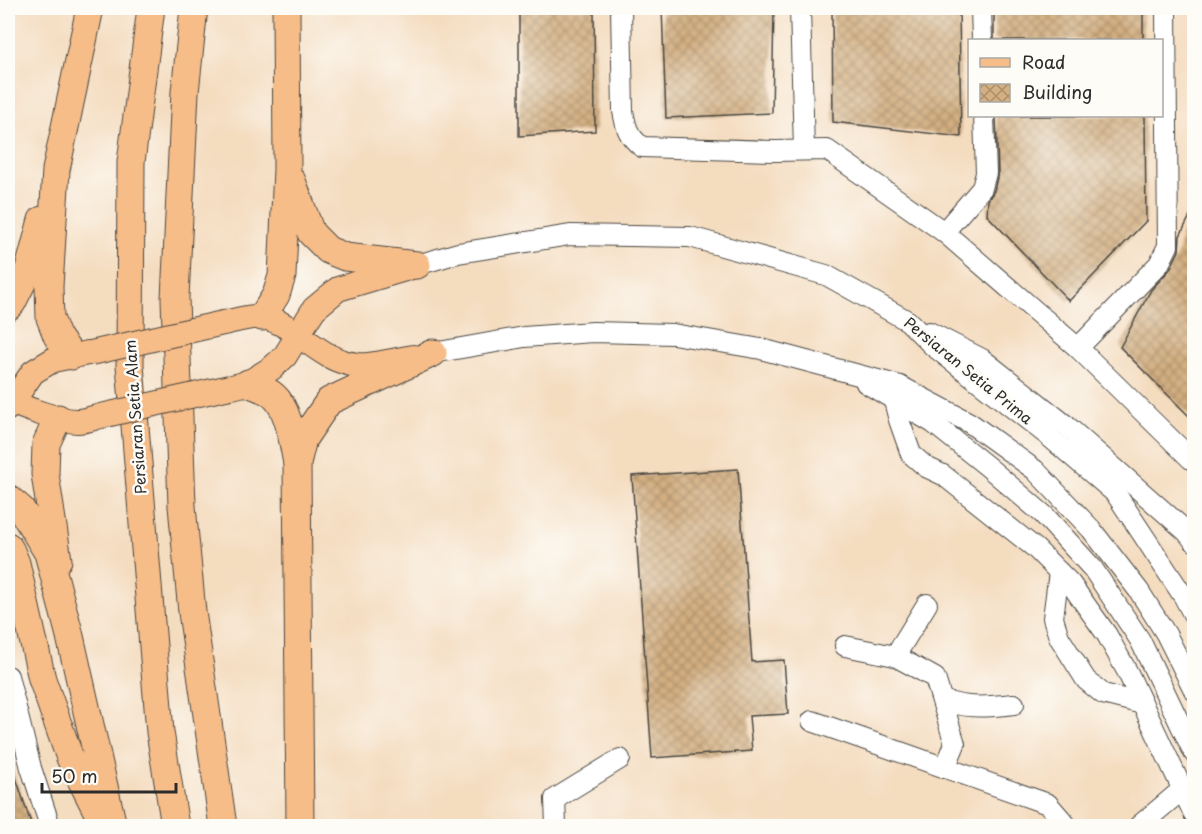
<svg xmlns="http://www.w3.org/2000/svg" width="1202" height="834" viewBox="0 0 1202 834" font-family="'Playpen Sans',sans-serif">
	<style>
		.building { fill: url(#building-cross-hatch) }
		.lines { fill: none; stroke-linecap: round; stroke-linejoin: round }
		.minor-casing { stroke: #494641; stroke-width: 22 }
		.major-casing { stroke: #494641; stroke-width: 26 }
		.highway-casing { stroke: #494641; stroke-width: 29 }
		.minor { stroke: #fff; stroke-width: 20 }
		.major { stroke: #f7bd88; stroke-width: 24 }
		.highway { stroke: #f7bd88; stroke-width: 27 }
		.major-bridge-casing { stroke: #494641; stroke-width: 26; stroke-linecap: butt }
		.major-bridge { stroke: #f7bd88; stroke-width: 24 }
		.labels { text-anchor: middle; stroke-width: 5; stroke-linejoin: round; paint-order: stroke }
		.street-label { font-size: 15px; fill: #2b2b2b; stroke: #fdfcf7 }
	</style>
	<defs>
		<pattern id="building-cross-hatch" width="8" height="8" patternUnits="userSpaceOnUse" patternTransform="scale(1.5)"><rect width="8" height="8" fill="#d3af81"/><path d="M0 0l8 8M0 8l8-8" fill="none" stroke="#ab8f6a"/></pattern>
	</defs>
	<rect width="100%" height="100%" fill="#fdfcf7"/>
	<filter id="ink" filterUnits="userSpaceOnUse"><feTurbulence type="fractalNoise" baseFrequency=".0167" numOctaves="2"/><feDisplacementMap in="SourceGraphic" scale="12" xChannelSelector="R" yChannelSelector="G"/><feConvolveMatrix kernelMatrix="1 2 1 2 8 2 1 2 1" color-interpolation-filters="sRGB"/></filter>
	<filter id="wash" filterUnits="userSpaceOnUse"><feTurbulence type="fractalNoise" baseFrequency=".008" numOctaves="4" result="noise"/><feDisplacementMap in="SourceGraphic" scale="24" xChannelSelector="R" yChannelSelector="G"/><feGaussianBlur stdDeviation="1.35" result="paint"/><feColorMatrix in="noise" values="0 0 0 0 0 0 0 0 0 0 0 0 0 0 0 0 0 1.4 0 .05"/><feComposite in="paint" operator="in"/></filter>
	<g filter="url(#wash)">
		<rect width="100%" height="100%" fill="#f4dcbf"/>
		<g id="blocks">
			<!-- building -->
			<g class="building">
				<path d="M 519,8 L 594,8 L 595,131 L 519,136 Z"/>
				<path d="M 662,8 L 774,8 L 772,113 L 666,118 Z"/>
				<path d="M 832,8 L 959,8 L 961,137 L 833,122 Z"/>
				<rect x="994" y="8" width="149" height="32"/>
				<path d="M 996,116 L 1145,116 L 1146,221 L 1069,301 L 987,215 L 988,200 L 994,191 L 998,173 Z"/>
				<path d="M 1194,208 L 1194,421 L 1120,347 L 1151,290 L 1170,269 L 1179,251 L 1180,236 Z"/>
				<path d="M 738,469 L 752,662 L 784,660 L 788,714 L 749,716 L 752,751 L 652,758 L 632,476 Z"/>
				<path d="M 10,760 L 32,826 L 8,826 L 8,761 Z"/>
			</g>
		</g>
	</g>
	<g filter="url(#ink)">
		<use href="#blocks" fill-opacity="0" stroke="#494641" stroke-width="1.5"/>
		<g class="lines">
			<defs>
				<g id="minor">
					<path d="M 621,8 L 623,111 C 626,128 628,136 642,147 L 775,151 L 827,150 L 944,232 L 1078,348 L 1191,459 L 1194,459"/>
					<path d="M 800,8 L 804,150"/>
					<path d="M 981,8 L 982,40"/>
					<path d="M 944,232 L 982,188 L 986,173 L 984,116"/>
					<path d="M 417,265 L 458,253 L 570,235 L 690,237 L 826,275 L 908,321 L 932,345 L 1046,434 L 1116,494 L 1184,597 L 1194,616"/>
					<path d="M 929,332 L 982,359 L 1068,427 L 1187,532 L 1194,541"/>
					<path d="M 1078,348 L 1159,264 L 1168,246 L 1166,8"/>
					<path d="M 433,353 L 524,337 L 593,332 L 673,334 L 761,349 L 900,386 L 970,423 L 1035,470 L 1091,529 L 1139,591 L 1166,634 L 1194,690"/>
					<path d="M 866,383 L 933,423 L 988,467 L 1044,515 L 1093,569 L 1140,640 L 1194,753"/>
					<path d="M 894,401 L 899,420 L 911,454 L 926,467 L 943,475 L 1035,548 L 1070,583 L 1107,635 L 1128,673 L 1194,814"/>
					<path d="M 1059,572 L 1053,618 L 1059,637 L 1086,680 L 1103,694 L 1143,704"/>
					<path d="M 845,646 L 895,656 L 935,678 L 955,744 L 945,768"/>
					<path d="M 895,656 L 927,604"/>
					<path d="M 8,676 L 31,768 L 50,826"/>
					<path d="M 942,700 C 967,709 988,707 1014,704"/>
					<path d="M 812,721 L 1048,804 L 1067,826"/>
					<path d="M 556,826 L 555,799 L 620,759"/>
					<path d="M 1139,826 L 1183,789"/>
				</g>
				<g id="major">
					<path d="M 223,323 C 234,321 253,315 264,317 C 298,325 318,361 358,365 C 369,367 400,359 413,357"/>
					<path d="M 232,387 L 248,383 L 272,368 L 285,356 L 314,309 L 338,289 L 415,266"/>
					<path d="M 8,400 C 23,408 59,421 77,421 C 85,421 93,418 101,416"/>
					<path d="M 8,408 L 33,372 L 53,360 L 88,353"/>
				</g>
				<g id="highway">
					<path d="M 151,8 L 131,162 L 130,365 L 160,732 L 175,826"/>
					<path d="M 194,8 L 185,92 L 175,298 L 182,506 L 192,612 L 223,826"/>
					<path d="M 292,181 L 311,233 L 328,250 L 345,257 L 417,265"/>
					<path d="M 8,307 L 12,303 L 29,269 L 42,220"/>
					<path d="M 262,317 L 276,295 L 282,276 L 287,169 L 286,8"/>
					<path d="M 72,356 L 57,336 L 50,318 L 49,287 L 56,170 L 90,8"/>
					<path d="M 248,383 C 257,387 267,389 274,396 C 289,409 293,444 297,463 L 300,826"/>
					<path d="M 58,418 L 46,444 L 45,474 L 58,560"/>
					<path d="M 297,463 L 303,439 L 329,401 L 433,353"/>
					<path d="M 8,498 L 21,509 L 48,553 L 69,632 L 113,826"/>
					<path d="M 8,546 L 11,551 L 16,563 L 42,679 L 70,758 L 103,823"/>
				</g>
			</defs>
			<!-- minor casing -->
			<use href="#minor" class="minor-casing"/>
			<!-- major casing -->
			<use href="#major" class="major-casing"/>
			<!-- highway casing -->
			<use href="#highway" class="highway-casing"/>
			<!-- minor -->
			<use href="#minor" class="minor"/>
			<!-- major -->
			<use href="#major" class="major"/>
			<!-- highway -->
			<use href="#highway" class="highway"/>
			<defs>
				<g id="major-bridge">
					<path d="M 91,353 L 223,323"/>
					<path d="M 101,416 L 230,387"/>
				</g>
			</defs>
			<!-- major-bridge casing -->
			<use href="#major-bridge" class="major-bridge-casing"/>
			<!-- major-bridge -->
			<use href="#major-bridge" class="major-bridge"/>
		</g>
	</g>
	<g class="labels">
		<!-- street labels -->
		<g class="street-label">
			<text transform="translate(968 371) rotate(39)" y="5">Persiaran Setia Prima</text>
			<text transform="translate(136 417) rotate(-94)" y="5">Persiaran Setia Alam</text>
		</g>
	</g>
	<!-- margin -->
	<rect width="1202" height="834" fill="none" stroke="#fdfcf7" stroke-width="30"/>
	<!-- legend -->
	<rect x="968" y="39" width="195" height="78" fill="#fdfcf7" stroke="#a9a8a5" stroke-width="1.5"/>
	<rect x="980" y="58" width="30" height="9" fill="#f7bd88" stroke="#a9a8a5" stroke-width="1.5"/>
	<text x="1022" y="69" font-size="18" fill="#2b2b2b">Road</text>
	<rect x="980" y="84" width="30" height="18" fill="url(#building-cross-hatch)" stroke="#a9a8a5" stroke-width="1.5"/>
	<text x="1022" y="99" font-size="18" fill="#2b2b2b">Building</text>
	<!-- scale -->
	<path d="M42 783v9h134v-9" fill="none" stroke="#2b2b2b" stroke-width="3"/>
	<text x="51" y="783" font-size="18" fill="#2b2b2b" stroke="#fdfcf7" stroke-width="4.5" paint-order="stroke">50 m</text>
</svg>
